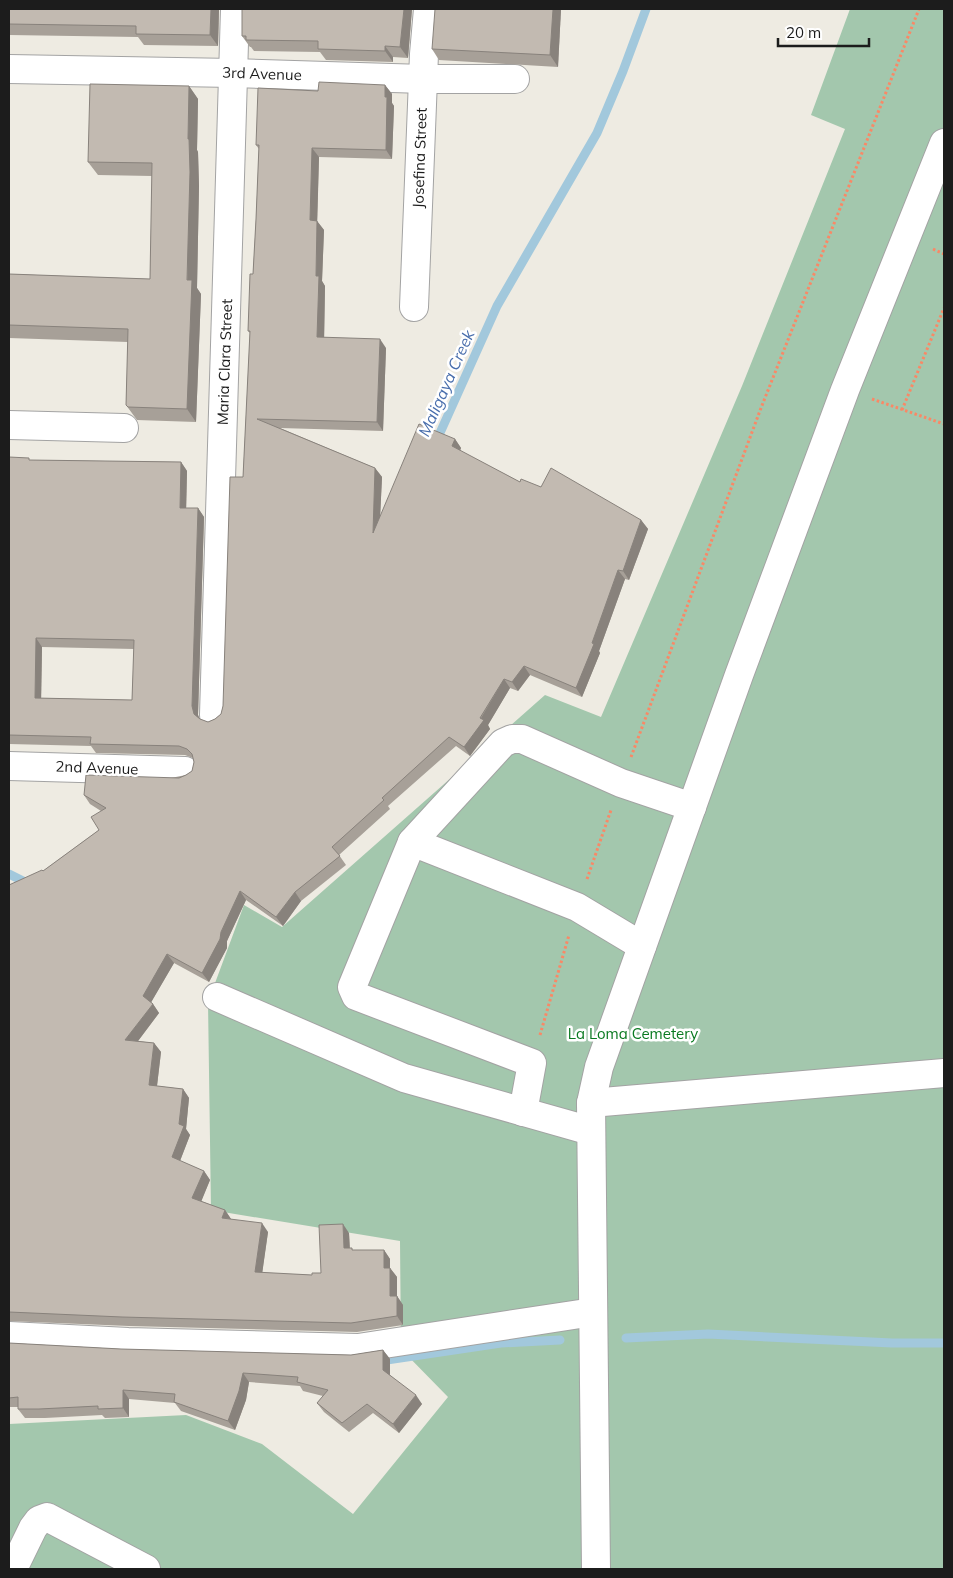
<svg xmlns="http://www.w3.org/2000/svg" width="953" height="1578" viewBox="0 0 953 1578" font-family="Mulish,sans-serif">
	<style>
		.cemetery { fill: #a3c7ad }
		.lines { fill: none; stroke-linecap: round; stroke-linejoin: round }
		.stream { stroke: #a2c8dc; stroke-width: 9 }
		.minor-casing { stroke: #a3a3a3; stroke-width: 30 }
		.path { stroke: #fa8866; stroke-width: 3; stroke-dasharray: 2.5 2.5; stroke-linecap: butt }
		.minor { stroke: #fff; stroke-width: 28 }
		.wall { fill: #a7a098; fill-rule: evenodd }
		.shaded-wall { fill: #88827c }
		.building { fill: #c2bab1; stroke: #88827c; fill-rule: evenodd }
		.labels { text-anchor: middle; stroke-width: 5; stroke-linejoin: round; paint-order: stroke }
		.street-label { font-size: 15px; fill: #1c1c1c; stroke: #fff }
		.park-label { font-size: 15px; fill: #0a7a21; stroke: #fff }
		.water-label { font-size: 16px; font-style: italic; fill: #496eac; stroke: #fff }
	</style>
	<rect width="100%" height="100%" fill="#eeebe2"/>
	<!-- cemetery -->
	<path class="cemetery" d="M 850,9 L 944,9 L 944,1569 L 9,1569 L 9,1424 L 186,1415 L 262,1444 L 353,1514 L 448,1397 L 401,1349 L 400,1241 L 211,1210 L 208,1002 L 244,905 L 282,927 L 545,695 L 601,717 L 742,386 L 845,129 L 811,115 Z"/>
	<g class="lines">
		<!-- stream -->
		<g class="stream">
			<path d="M 435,444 L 497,306 L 597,133 L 623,71 L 646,9"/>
			<path d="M 9,874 L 31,885"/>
			<path d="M 626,1338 L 708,1334 L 892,1343 L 944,1343"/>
			<path d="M 380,1361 L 501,1343 L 560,1340"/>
		</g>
		<defs>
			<g id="minor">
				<path d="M 9,69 L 233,73 L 424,79 L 515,79"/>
				<path d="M 414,307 L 424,54 L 428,9"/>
				<path d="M 9,425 L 124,428"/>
				<path d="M 214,715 L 235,9"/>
				<path d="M 9,766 L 185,771"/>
				<path d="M 412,842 L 577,907 L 642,946"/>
				<path d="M 217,997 L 404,1078 L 591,1131"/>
				<path d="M 591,1103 L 944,1073"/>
				<path d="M 523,1112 L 532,1063 L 356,996 L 352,987 L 412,842 L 503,743 L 512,739 L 522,739 L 621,783 L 692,807"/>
				<path d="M 9,1336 L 128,1342 L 358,1348 L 593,1312"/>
				<path d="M 13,1569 L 33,1528 L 39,1520 L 47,1517 L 146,1569"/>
				<path d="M 596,1569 L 591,1103 L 599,1067 L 739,675 L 845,390 L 944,143"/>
			</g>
		</defs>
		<!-- minor casing -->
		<use href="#minor" class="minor-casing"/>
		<!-- path -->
		<g class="path">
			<path d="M 933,249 L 944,254"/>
			<path d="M 872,399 L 944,424"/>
			<path d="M 902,410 L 944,308"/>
			<path d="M 631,757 L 761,408 L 919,9"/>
			<path d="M 587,879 L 611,810"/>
			<path d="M 540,1035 L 569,935"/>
		</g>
		<!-- minor -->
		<use href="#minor" class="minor"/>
	</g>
	<!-- wall -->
	<g class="wall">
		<path d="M 9,9 L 219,9 L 218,46 L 144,45 L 138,37 L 9,35 Z"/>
		<path d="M 242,9 L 412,9 L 408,58 L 393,57 L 393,62 L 326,60 L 320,52 L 254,51 L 251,47 L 250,47 L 242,36 Z"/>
		<path d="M 561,9 L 558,67 L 439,60 L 432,49 Z"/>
		<path d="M 385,85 L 392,94 L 392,103 L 394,106 L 392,159 L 319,157 L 317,221 L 324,230 L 322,281 L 325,286 L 324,337 L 386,348 L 383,431 L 280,428 L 375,468 L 382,477 L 380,516 L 455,439 L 461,448 L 460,451 L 520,482 L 541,487 L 641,520 L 648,529 L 629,580 L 625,579 L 599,651 L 600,653 L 582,697 L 530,675 L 518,691 L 510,688 L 488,725 L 490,729 L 470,756 L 456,746 L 388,806 L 390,809 L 339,855 L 346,865 L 301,901 L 283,926 L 246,900 L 227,941 L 227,948 L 209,982 L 174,963 L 151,1002 L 153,1004 L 159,1013 L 138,1041 L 154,1043 L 161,1052 L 157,1086 L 183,1089 L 189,1098 L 186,1129 L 190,1135 L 180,1161 L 204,1171 L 210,1180 L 201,1201 L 225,1210 L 231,1219 L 268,1232 L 262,1273 L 312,1275 L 321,1273 L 349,1233 L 350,1248 L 353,1250 L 384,1250 L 390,1259 L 390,1268 L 397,1277 L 397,1296 L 403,1305 L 403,1325 L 357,1332 L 129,1326 L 9,1321 L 9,885 L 43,871 L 99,830 L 101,811 L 90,804 L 84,795 L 186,775 L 192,771 L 194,762 L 193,758 L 185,755 L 96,753 L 91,746 L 9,744 L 9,457 L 30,460 L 181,462 L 187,471 L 186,508 L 198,508 L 204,517 L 198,715 L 200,719 L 208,722 L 215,719 L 221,714 L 223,706 L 243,477 L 250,333 L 248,331 L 253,274 L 256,219 L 259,149 L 256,145 L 318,91 ZM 42,647 L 134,649 L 132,700 L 41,698 Z"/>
		<path d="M 189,86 L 198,99 L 197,150 L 198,152 L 199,186 L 197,288 L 201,294 L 196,422 L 137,420 L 126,405 L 128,342 L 9,338 L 9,274 L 150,279 L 152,176 L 98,175 L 88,162 Z"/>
		<path d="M 9,1343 L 121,1349 L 351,1355 L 383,1350 L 390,1359 L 390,1375 L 422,1404 L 399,1433 L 373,1413 L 349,1432 L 324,1412 L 317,1403 L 323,1396 L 303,1391 L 300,1386 L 249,1382 L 246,1400 L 235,1430 L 181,1411 L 175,1403 L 129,1399 L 129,1417 L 105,1418 L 102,1415 L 45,1418 L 25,1418 L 18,1409 L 18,1407 L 9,1407 Z"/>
	</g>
	<!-- shaded-wall -->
	<g class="shaded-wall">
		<path d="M 211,9 L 219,9 L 218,46 L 210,35 Z"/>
		<path d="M 404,9 L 412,9 L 408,58 L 400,47 Z"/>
		<path d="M 553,9 L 561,9 L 558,67 L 550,55 Z"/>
		<path d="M 385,46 L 393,57 L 393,62 L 385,51 Z"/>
		<path d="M 385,85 L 392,94 L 392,103 L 394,106 L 392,159 L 386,150 Z"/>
		<path d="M 189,86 L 198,99 L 197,150 L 198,152 L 199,186 L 197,288 L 201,294 L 196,422 L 187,409 L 188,139 Z"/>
		<path d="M 312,148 L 319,157 L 317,230 L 310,220 Z"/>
		<path d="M 317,221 L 324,230 L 322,281 L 325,286 L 324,346 L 317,337 L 316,276 Z"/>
		<path d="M 380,339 L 386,348 L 383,431 L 377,422 Z"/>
		<path d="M 455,439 L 461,448 L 458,455 L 452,446 Z"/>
		<path d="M 181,462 L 187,471 L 186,517 L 180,508 Z"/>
		<path d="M 375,468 L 382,477 L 379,542 L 373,533 Z"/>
		<path d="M 198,508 L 204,517 L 198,715 L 201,723 L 194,714 L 192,706 Z"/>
		<path d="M 641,520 L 648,529 L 629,580 L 623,571 Z"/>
		<path d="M 618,570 L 625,579 L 599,651 L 600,653 L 582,697 L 576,688 Z"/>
		<path d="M 36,638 L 42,647 L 41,707 L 35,698 Z"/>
		<path d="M 524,666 L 530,675 L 518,691 L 512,682 Z"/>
		<path d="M 504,679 L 510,688 L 488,725 L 490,729 L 470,756 L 464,747 Z"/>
		<path d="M 240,891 L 246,900 L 227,941 L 227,948 L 209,982 L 202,973 Z"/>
		<path d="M 295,892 L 301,901 L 283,926 L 276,917 Z"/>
		<path d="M 167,954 L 174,963 L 149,1006 L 143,996 Z"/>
		<path d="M 153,1004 L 159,1013 L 132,1049 L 125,1040 Z"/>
		<path d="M 154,1043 L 161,1052 L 156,1094 L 149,1085 Z"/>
		<path d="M 183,1089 L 189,1098 L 186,1129 L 190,1135 L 178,1166 L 172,1157 L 179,1124 Z"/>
		<path d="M 204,1171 L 210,1180 L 199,1207 L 192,1198 Z"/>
		<path d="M 225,1210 L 231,1219 L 222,1218 Z"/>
		<path d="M 262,1223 L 268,1232 L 261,1282 L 255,1272 Z"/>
		<path d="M 343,1224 L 349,1233 L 350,1257 L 344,1248 Z"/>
		<path d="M 384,1250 L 390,1259 L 390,1277 L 384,1268 Z"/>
		<path d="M 390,1268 L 397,1277 L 397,1305 L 390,1296 Z"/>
		<path d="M 397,1296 L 403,1305 L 403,1325 L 397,1316 Z"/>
		<path d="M 383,1350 L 390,1359 L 390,1379 L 383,1370 Z"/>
		<path d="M 243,1373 L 249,1382 L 246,1400 L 235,1430 L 228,1421 Z"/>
		<path d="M 123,1390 L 129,1399 L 129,1417 L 123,1408 Z"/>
		<path d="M 416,1395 L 422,1404 L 399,1433 L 393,1424 Z"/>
	</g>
	<!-- building -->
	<g class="building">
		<path d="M 9,9 L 211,9 L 210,35 L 136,34 L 136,26 L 9,24 Z"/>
		<path d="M 242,9 L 404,9 L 400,47 L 385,46 L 385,51 L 318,49 L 318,41 L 246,40 L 246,36 L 242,36 Z"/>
		<path d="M 435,9 L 553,9 L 550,55 L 432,49 Z"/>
		<path d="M 319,82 L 385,85 L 385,97 L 387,97 L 386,150 L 312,148 L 310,220 L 317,221 L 316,276 L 319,276 L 317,337 L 380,339 L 377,422 L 257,419 L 375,468 L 373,533 L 419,424 L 455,439 L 452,446 L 520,482 L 521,479 L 541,487 L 551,468 L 641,520 L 623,571 L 618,570 L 592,643 L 594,644 L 576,688 L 524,666 L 512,682 L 504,679 L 480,718 L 484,720 L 464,747 L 449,737 L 382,798 L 384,800 L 332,847 L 340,856 L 295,892 L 276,917 L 240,891 L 221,932 L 220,939 L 202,973 L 167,954 L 143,996 L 153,1004 L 125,1040 L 154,1043 L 149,1085 L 183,1089 L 179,1124 L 184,1126 L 172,1157 L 204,1171 L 192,1198 L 225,1210 L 222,1218 L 262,1223 L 255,1272 L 312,1275 L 312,1273 L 321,1273 L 319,1225 L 343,1224 L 344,1248 L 352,1248 L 352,1250 L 384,1250 L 384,1268 L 390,1268 L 390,1296 L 397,1296 L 397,1316 L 351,1323 L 122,1317 L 9,1312 L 9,885 L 42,870 L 43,871 L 99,830 L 91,817 L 106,808 L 84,795 L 86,775 L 179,778 L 186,775 L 192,771 L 194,762 L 192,754 L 187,749 L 179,746 L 90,744 L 91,737 L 9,735 L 9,457 L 29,458 L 29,460 L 181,462 L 180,508 L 198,508 L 192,706 L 194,714 L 200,719 L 208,722 L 215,719 L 221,714 L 223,706 L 230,477 L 243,477 L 250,331 L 248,331 L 250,274 L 253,274 L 256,219 L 259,145 L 256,145 L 258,88 L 318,91 ZM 36,638 L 134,640 L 132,700 L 35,698 Z"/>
		<path d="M 90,84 L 189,86 L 188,139 L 189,139 L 190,172 L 187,280 L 192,280 L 187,409 L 128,407 L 126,405 L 128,329 L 9,325 L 9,274 L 150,279 L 152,163 L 88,162 Z"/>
		<path d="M 9,1343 L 121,1349 L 351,1355 L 383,1350 L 383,1370 L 416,1395 L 393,1424 L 367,1404 L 342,1423 L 317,1403 L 328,1390 L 297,1382 L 298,1377 L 243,1373 L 239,1391 L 228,1421 L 174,1402 L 175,1394 L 123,1390 L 123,1408 L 98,1409 L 98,1406 L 39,1409 L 18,1409 L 18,1397 L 9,1398 Z"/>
	</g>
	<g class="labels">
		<!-- street labels -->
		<g class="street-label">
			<text transform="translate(262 74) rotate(2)" y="5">3rd Avenue</text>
			<text transform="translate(420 158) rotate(-88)" y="5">Josefina Street</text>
			<text transform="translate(225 362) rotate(-88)" y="5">Maria Clara Street</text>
			<text transform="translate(97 768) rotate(2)" y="5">2nd Avenue</text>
		</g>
		<!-- park labels -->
		<g class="park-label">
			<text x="633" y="1039">La Loma Cemetery</text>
		</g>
		<!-- water labels -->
		<g class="water-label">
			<text transform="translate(446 383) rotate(-66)" y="6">Maligaya Creek</text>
		</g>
	</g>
	<!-- border -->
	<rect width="953" height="1578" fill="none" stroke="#1c1c1c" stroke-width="20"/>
	<!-- scale -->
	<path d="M778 38v8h91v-8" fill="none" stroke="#1c1c1c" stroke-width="2.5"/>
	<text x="786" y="38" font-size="15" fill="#1c1c1c" stroke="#ffffff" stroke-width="4" paint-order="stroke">20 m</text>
</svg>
